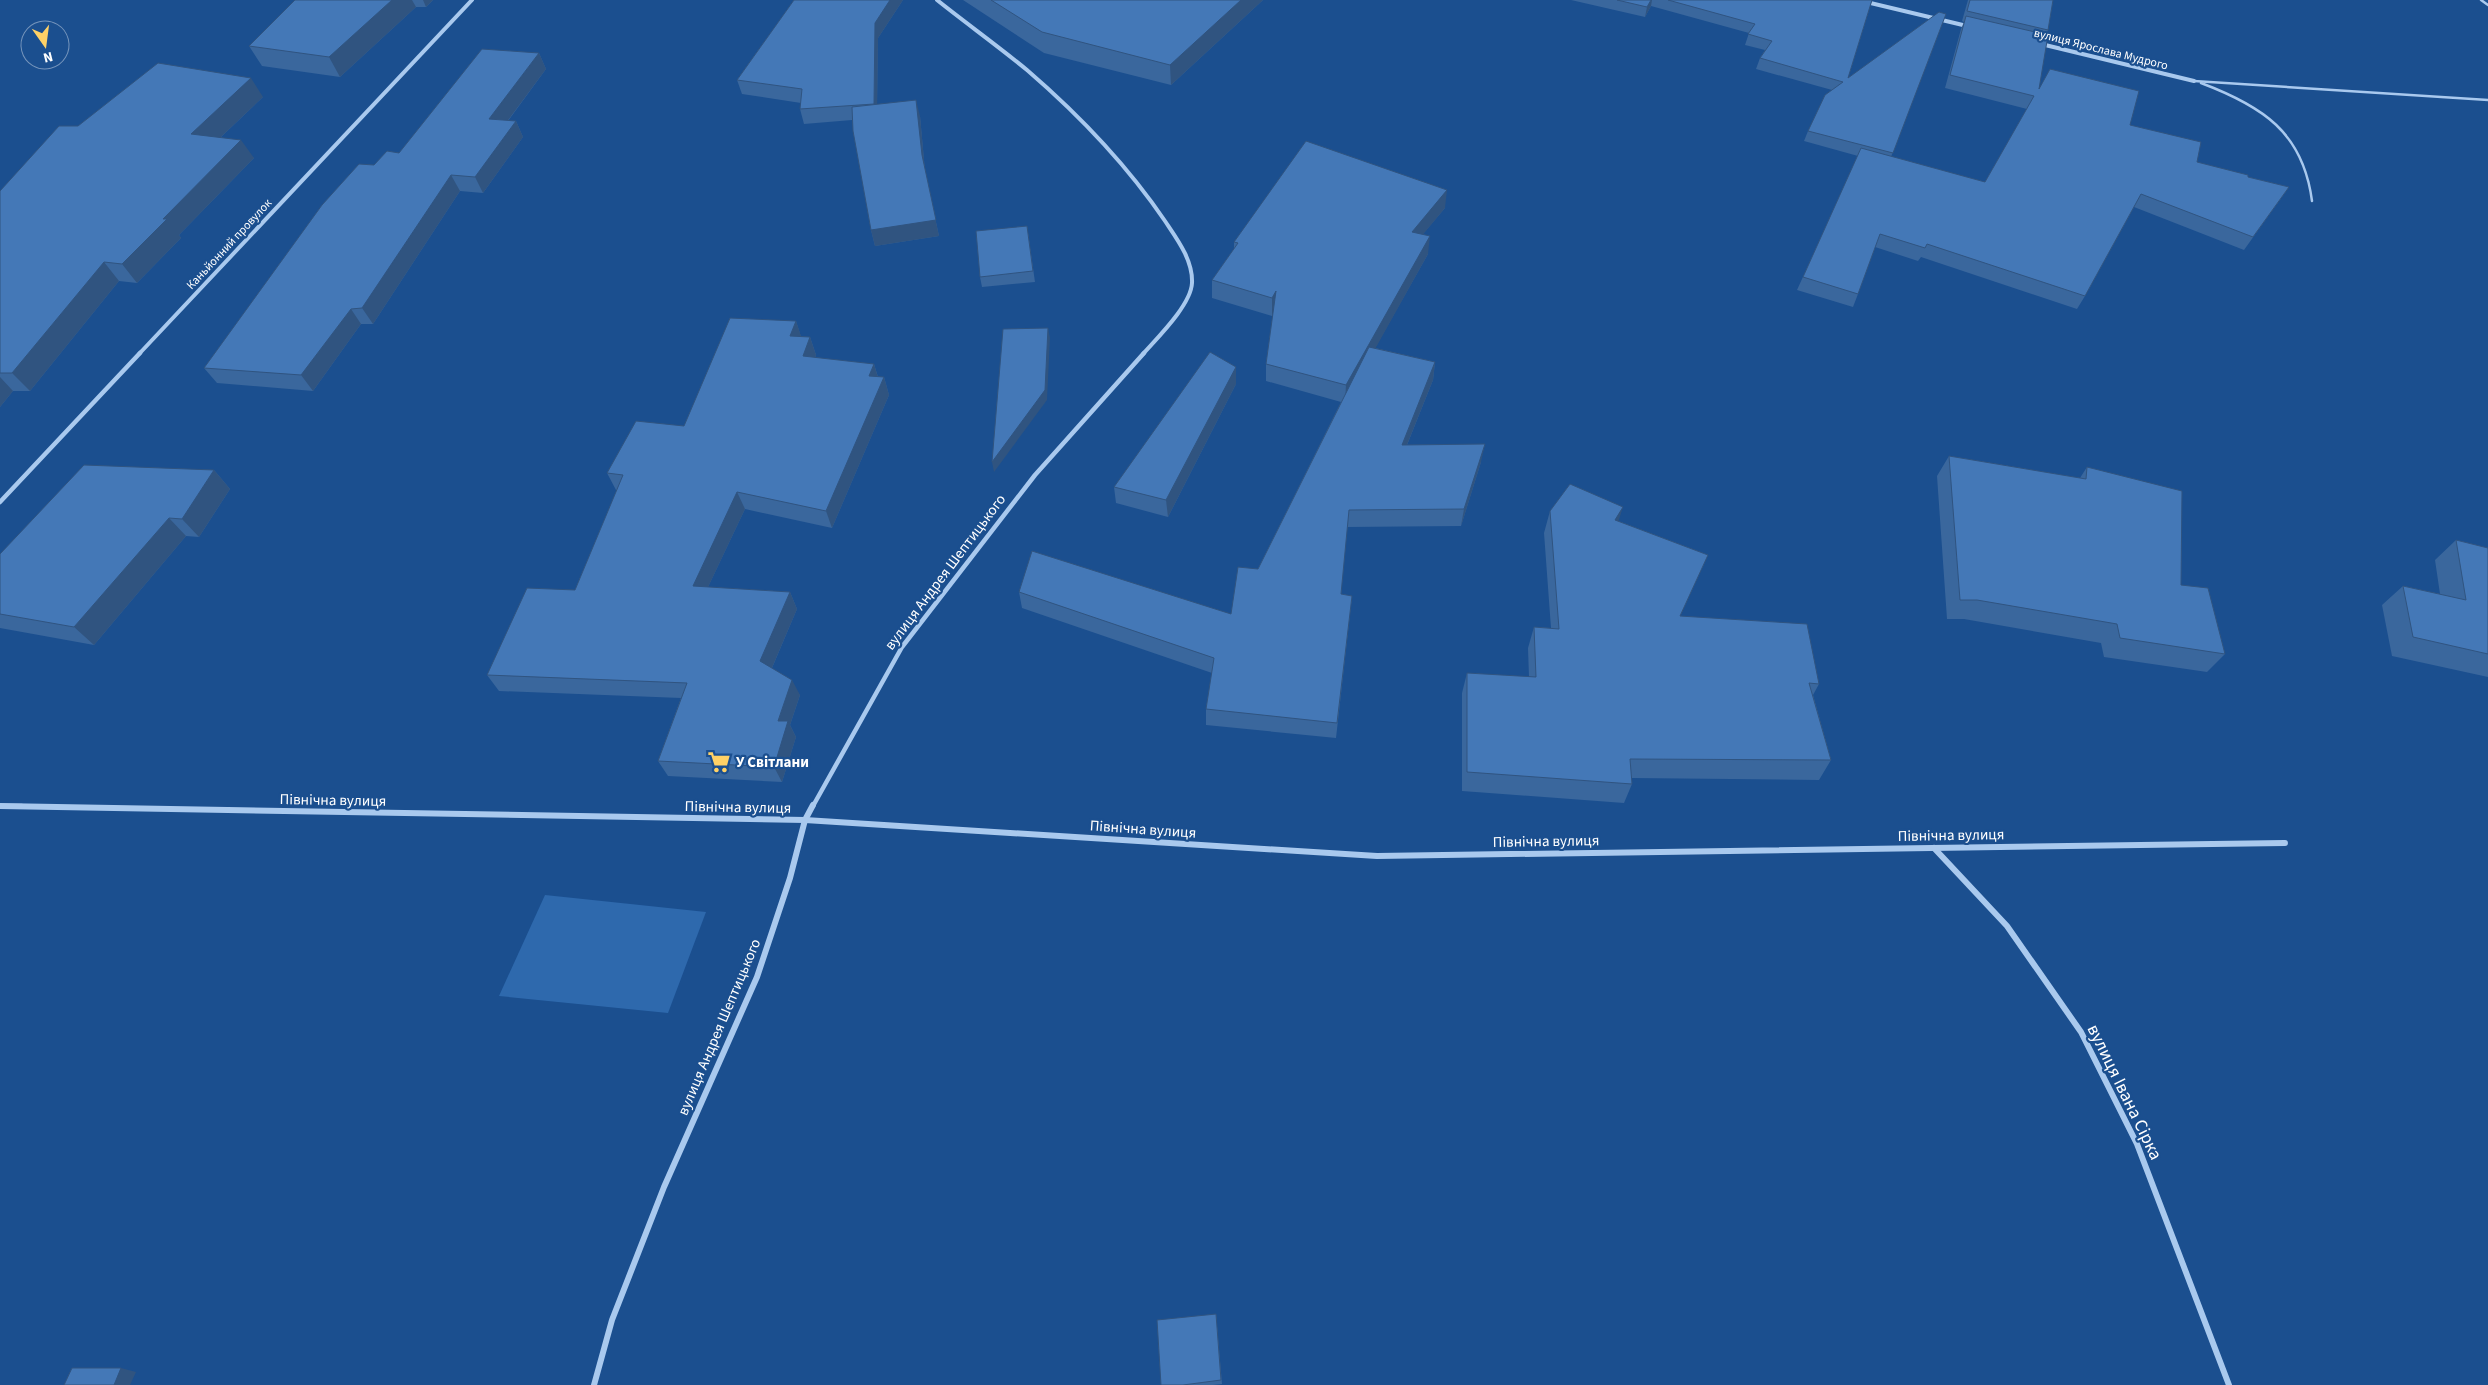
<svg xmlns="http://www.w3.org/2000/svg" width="2488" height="1385" viewBox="0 0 2488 1385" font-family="'Source Sans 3',sans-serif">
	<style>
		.green { fill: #2e69ad }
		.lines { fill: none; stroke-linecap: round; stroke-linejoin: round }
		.service { stroke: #a9c9ee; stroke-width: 2.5 }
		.minor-far2 { stroke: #a9c9ee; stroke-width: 4 }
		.minor-far1 { stroke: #a9c9ee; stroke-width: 4.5 }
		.minor { stroke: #a9c9ee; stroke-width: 6 }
		.wall { fill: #3a679d }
		.shaded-wall { fill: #305480 }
		.building { fill: #4478b7; stroke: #305480 }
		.labels { text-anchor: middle; stroke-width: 4.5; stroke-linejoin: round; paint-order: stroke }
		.far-street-label { font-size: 12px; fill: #fff; stroke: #1b4f8f }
		.street-label { font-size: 15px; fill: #fff; stroke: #1b4f8f }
		.poi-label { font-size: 15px; font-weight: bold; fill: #fff; stroke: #1b4f8f; text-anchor: start }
		.near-street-label { font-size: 18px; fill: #fff; stroke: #1b4f8f }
	</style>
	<rect width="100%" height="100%" fill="#1b4f8f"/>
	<!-- green -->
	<path class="green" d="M 545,895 L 706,912 L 668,1013 L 499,996 Z"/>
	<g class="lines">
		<!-- service -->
		<g class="service">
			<path d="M 2481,0 L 2488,5"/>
			<path d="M 2194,81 L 2488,100"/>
			<path d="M 2201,83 C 2262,106 2303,132 2312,201"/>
		</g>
		<!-- minor-far2 -->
		<g class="minor-far2">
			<path d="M 937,0 C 967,24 998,46 1027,70 C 1078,114 1127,165 1165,221 C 1177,239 1193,260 1192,283 C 1191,305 1157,338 1143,354"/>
			<path d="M 1858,0 L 1967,26"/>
			<path d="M 2041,44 L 2194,81"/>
			<path d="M 139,354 L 472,0"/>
		</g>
		<!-- minor-far1 -->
		<g class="minor-far1">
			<path d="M 0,502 L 140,353"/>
			<path d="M 0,806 L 22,806"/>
			<path d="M 813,806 L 902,647 L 1035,475 L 1144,353"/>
		</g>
		<!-- minor -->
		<g class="minor">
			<path d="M 0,806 L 805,820 L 1377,856 L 2285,843"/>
			<path d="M 1934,848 L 2007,926 L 2081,1032 L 2137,1144 L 2229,1385"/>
			<path d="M 594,1385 L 612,1320 L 664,1187 L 757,977 L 790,878 L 805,820 L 813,805"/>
		</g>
	</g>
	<!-- wall -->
	<g class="wall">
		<path d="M 295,0 L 433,0 L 426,7 L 416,7 L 340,77 L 262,66 L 249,46 Z"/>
		<path d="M 794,0 L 903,0 L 878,38 L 877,104 L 920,116 L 925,171 L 939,236 L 875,246 L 871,230 L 852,120 L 804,124 L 800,109 L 801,103 L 742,94 L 737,80 Z"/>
		<path d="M 963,0 L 1263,0 L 1171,85 L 1044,53 Z"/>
		<path d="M 1571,0 L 1872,0 L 1848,78 L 1946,14 L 1891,157 L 1985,182 L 2027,109 L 1945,88 L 1961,29 L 1964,22 L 1962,21 L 1968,0 L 2053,0 L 2048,30 L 2046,35 L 2039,89 L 2130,125 L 2197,162 L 2248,177 L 2289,187 L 2244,250 L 2134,207 L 2085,296 L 2077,309 L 1921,257 L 1918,261 L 1875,247 L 1858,294 L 1853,307 L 1797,290 L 1858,156 L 1804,141 L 1808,131 L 1832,90 L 1756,69 L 1760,58 L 1765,50 L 1745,45 L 1749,33 L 1651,6 L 1645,17 Z"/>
		<path d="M 539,53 L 546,69 L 508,121 L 516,121 L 523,137 L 483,193 L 460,191 L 373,324 L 361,324 L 313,391 L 217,383 L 204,368 L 374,165 L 399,153 Z"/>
		<path d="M 263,97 L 221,137 L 254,158 L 179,235 L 181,238 L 137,283 L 119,281 L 30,391 L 13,391 L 0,407 L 0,191 L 78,126 Z"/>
		<path d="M 1445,208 L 1422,235 L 1428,254 L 1375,348 L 1435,362 L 1433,380 L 1407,445 L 1481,462 L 1461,526 L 1347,527 L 1341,594 L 1352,596 L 1336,738 L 1206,725 L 1206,709 L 1212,673 L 1022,608 L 1019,592 L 1231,614 L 1258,569 L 1341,402 L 1266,381 L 1266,364 L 1273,314 L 1272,316 L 1212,298 L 1212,280 L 1234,249 L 1234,242 Z"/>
		<path d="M 1027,226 L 1035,282 L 982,287 L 980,277 Z"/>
		<path d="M 796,321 L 801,337 L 810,337 L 816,355 L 815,358 L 874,364 L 878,377 L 884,377 L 889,395 L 832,528 L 745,509 L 708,587 L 790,592 L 797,609 L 772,668 L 800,695 L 790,725 L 796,737 L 782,782 L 668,776 L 658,761 L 681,698 L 499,691 L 487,675 L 575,590 L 617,490 L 616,490 L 607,473 L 684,426 Z"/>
		<path d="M 1236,384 L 1168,517 L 1116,503 L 1114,487 Z"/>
		<path d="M 1949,456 L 2080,478 L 2087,467 L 2181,585 L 2225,654 L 2207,672 L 2104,657 L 2101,643 L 1964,619 L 1947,619 L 1937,476 Z"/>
		<path d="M 214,470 L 230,489 L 199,537 L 186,536 L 94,645 L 0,628 L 0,554 Z"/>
		<path d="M 1550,511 L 1618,521 L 1708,555 L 1680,616 L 1819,684 L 1813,695 L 1831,760 L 1819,780 L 1632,778 L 1632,784 L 1624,803 L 1462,791 L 1462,693 L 1467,673 L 1529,677 L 1528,648 L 1534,627 L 1551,628 L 1544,533 Z"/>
		<path d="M 2456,540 L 2488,548 L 2488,677 L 2392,656 L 2382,605 L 2403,586 L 2440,594 L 2435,560 Z"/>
		<path d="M 1216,1314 L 1222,1384 L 1213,1385 L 1161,1385 Z"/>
	</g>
	<!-- shaded-wall -->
	<g class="shaded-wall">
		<path d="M 392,0 L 412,0 L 416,7 L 340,77 L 329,57 Z"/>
		<path d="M 423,0 L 433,0 L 426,7 Z"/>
		<path d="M 890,0 L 903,0 L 878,38 L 877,118 L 874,104 L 875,23 Z"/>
		<path d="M 1241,0 L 1263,0 L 1171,85 L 1170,65 Z"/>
		<path d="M 1651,0 L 1652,0 L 1651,6 L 1645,17 L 1647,7 Z"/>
		<path d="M 539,53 L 546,69 L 497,135 L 489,119 Z"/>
		<path d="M 251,78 L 263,97 L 204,153 L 191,134 Z"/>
		<path d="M 916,100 L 920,116 L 925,171 L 939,236 L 875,246 L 871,230 Z"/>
		<path d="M 516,121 L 523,137 L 483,193 L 475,177 Z"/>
		<path d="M 241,140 L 254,158 L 179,235 L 181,238 L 137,283 L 122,264 L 163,219 Z"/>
		<path d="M 451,175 L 460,191 L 373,324 L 362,308 Z"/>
		<path d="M 1447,190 L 1445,208 L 1410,250 L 1412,232 Z"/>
		<path d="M 1430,236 L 1428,254 L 1345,403 L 1346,385 Z"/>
		<path d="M 104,262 L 119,281 L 30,391 L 12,373 Z"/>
		<path d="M 1276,291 L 1275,309 L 1272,316 L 1272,298 Z"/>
		<path d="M 351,309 L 361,324 L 313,391 L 301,375 Z"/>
		<path d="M 796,321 L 802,339 L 790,336 Z"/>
		<path d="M 1048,328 L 1050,338 L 1047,400 L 994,472 L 992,462 Z"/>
		<path d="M 810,337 L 816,355 L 809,374 L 803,356 Z"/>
		<path d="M 1435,362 L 1433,380 L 1400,462 L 1402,445 Z"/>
		<path d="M 874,364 L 879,381 L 869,376 Z"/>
		<path d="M 1236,367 L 1236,384 L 1168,517 L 1166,500 Z"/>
		<path d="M 0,377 L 13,391 L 0,407 Z"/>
		<path d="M 884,377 L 889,395 L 832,528 L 826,511 Z"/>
		<path d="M 1485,444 L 1481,462 L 1461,526 L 1464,509 Z"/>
		<path d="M 214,470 L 230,489 L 199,537 L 182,519 Z"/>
		<path d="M 737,492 L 745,509 L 701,602 L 693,586 Z"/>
		<path d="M 1623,507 L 1616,529 L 1615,520 Z"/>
		<path d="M 169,518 L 186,536 L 94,645 L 74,627 Z"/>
		<path d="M 1708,555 L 1698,577 L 1671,637 L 1680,616 Z"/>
		<path d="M 790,592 L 797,609 L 768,677 L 760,661 Z"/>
		<path d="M 792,680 L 800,695 L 790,725 L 796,737 L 782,782 L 774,767 L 778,721 Z"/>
		<path d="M 121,1368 L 136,1372 L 130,1385 L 114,1385 Z"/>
	</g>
	<!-- building -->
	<g class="building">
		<path d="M 295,0 L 392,0 L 329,57 L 249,46 Z"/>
		<path d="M 794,0 L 890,0 L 875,23 L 874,104 L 800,109 L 802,89 L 737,80 Z"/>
		<path d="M 991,0 L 1241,0 L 1170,65 L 1042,32 Z"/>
		<path d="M 1617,0 L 1651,0 L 1647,7 Z"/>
		<path d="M 1668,0 L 1872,0 L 1848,78 L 1939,12 L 1946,14 L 1893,153 L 1808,131 L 1825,95 L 1843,82 L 1760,58 L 1772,41 L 1748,34 L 1755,24 Z"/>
		<path d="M 1970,0 L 2053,0 L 2048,30 L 1967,11 Z"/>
		<path d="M 1966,16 L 2048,35 L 2039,89 L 2050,69 L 2139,91 L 2130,125 L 2201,142 L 2197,162 L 2248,175 L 2248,177 L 2289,187 L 2253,237 L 2141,194 L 2085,296 L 1927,244 L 1925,248 L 1880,234 L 1858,294 L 1803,277 L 1861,148 L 1985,182 L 2034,96 L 1950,75 Z"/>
		<path d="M 482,49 L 539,53 L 489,119 L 516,121 L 475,177 L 451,175 L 362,308 L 351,309 L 301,375 L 204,368 L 322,205 L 359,164 L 374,165 L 387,151 L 399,153 Z"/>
		<path d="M 158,63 L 251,78 L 191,134 L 241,140 L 163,219 L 167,219 L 122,264 L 104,262 L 12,373 L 0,373 L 0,191 L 59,126 L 78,126 Z"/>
		<path d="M 916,100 L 922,155 L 936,220 L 871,230 L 853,131 L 852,107 Z"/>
		<path d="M 1306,141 L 1447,190 L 1412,232 L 1430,236 L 1346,385 L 1266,364 L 1276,291 L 1272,298 L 1212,280 L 1238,243 L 1234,242 Z"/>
		<path d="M 1027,226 L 1033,271 L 980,277 L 976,231 Z"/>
		<path d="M 730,318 L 796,321 L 790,336 L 810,337 L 803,356 L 874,364 L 869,376 L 884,377 L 826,511 L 737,492 L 693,586 L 790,592 L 760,661 L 792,680 L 778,721 L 788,721 L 774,767 L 658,761 L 687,683 L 487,675 L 527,588 L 575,590 L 623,475 L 607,473 L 636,421 L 684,426 Z"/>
		<path d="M 1048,328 L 1045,390 L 992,462 L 1003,329 Z"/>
		<path d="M 1369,347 L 1435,362 L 1402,445 L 1485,444 L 1464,509 L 1349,510 L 1341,594 L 1352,596 L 1337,723 L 1206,709 L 1214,658 L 1019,592 L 1032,551 L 1231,614 L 1238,567 L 1258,569 Z"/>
		<path d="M 1210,352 L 1236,367 L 1166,500 L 1114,487 Z"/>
		<path d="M 1949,456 L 2086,479 L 2087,467 L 2182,491 L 2181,585 L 2208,588 L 2225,654 L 2120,638 L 2117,624 L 1977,600 L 1960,600 Z"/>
		<path d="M 84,465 L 214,470 L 182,519 L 169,518 L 74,627 L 0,614 L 0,554 Z"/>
		<path d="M 1570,484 L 1623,507 L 1615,520 L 1708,555 L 1680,616 L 1807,624 L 1819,684 L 1809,683 L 1831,760 L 1630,759 L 1632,784 L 1467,772 L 1467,673 L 1536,677 L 1534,627 L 1559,629 L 1550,511 Z"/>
		<path d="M 2456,540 L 2488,548 L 2488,654 L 2413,637 L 2403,586 L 2466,600 Z"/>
		<path d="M 1216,1314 L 1221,1380 L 1183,1385 L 1161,1385 L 1157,1320 Z"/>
		<path d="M 72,1368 L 121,1368 L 114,1385 L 64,1385 Z"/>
	</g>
	<!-- icons -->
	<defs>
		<symbol id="supermarket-bare" viewBox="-9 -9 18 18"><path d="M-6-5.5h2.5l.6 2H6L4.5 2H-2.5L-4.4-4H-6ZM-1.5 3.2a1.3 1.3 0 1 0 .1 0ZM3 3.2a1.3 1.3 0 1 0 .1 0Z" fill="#ffd166" stroke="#1b4f8f" stroke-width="2.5" paint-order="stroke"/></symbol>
	</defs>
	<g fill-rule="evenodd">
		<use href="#supermarket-bare" x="703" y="746" width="32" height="32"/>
	</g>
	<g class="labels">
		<!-- far-street labels -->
		<g class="far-street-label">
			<text transform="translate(2101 49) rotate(14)" y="4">вулиця Ярослава Мудрого</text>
			<text transform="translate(229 244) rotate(-47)" y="4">Каньйонний провулок</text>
		</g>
		<!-- street labels -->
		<g class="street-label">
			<text transform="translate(945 572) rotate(-53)" y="5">вулиця Андрея Шептицького</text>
			<text transform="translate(333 800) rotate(1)" y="5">Північна вулиця</text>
			<text transform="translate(738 807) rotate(1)" y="5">Північна вулиця</text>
			<text transform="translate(1143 829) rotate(4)" y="5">Північна вулиця</text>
			<text transform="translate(1951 835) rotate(-1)" y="5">Північна вулиця</text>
			<text transform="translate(1546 841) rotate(-1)" y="5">Північна вулиця</text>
			<text transform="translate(719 1027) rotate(-67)" y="5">вулиця Андрея Шептицького</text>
		</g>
		<!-- poi labels -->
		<g class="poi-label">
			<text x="736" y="767">У Світлани</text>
		</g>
		<!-- near-street labels -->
		<g class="near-street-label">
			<text transform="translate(2125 1092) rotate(64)" y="6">вулиця Івана Сірка</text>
		</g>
	</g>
	<!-- north arrow -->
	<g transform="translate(45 45) rotate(166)"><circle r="24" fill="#1b4f8f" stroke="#7695bc"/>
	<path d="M0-4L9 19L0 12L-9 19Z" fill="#ffd166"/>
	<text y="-8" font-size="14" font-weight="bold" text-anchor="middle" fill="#ffffff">N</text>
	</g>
</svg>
